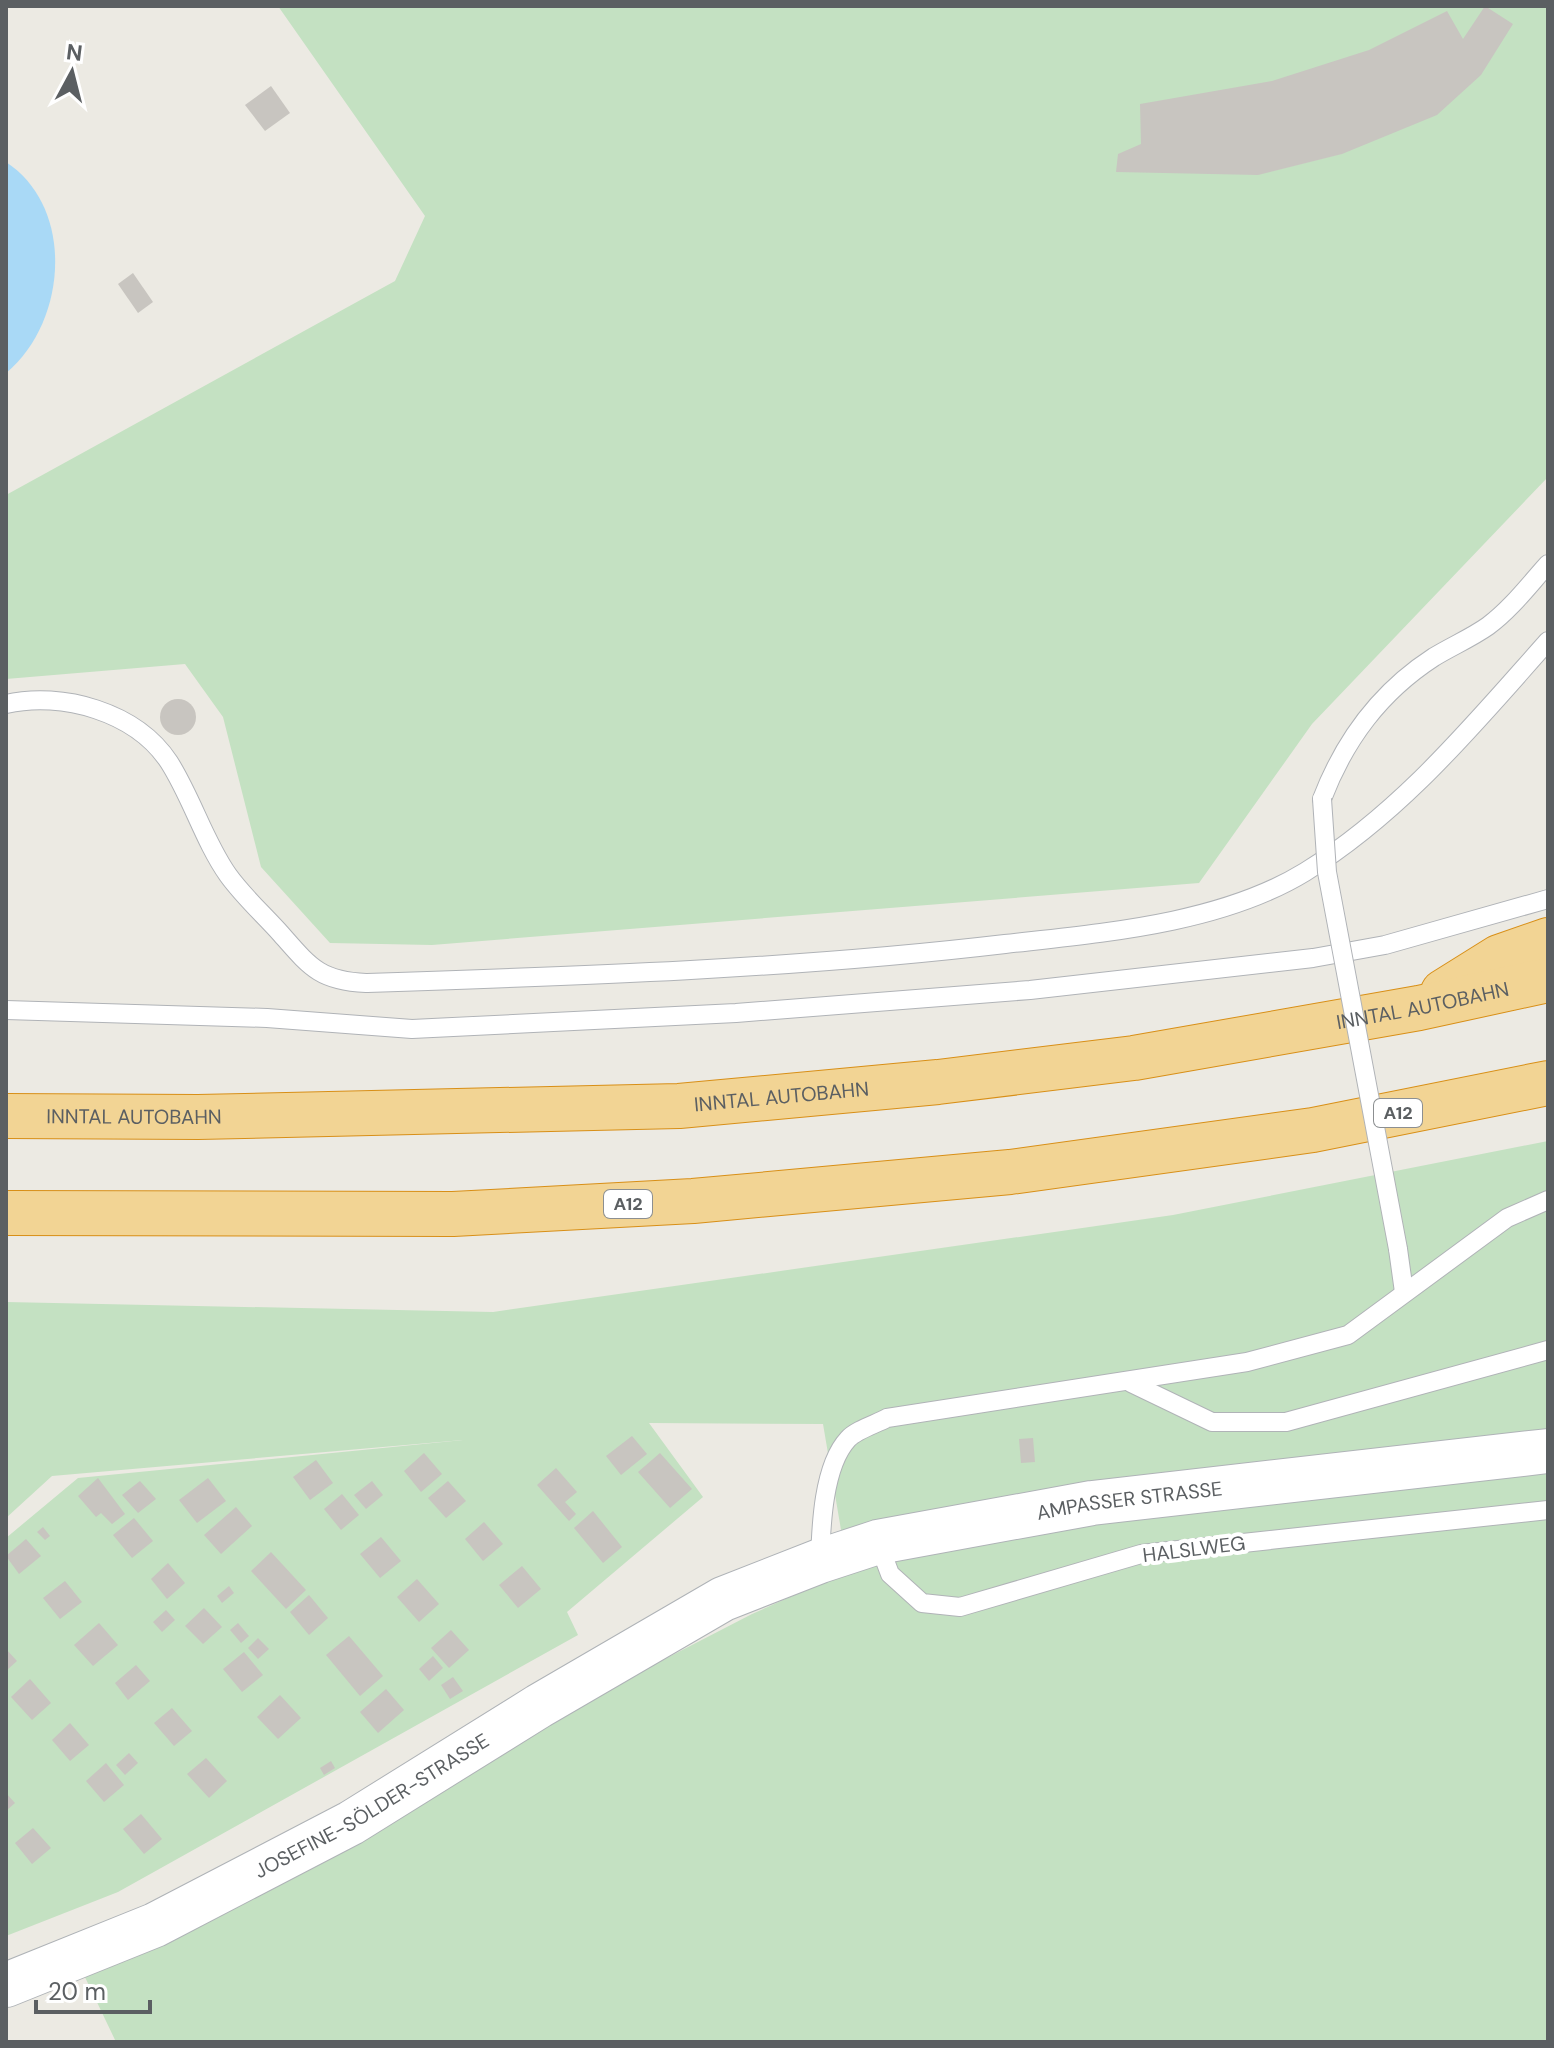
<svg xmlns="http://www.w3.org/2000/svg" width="1554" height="2048" viewBox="0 0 1554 2048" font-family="'DM Sans',sans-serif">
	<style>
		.green { fill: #c4e1c2 }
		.water { fill: #a9d9f6 }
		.building { fill: #c8c5c0 }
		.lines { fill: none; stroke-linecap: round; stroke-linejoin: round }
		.lane-casing { stroke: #b0b3b7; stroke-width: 20 }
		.secondary-casing { stroke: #afb3b7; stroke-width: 46 }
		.highway-casing { stroke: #d88f17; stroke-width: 46 }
		.lane { stroke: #fff; stroke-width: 18 }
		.secondary { stroke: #fff; stroke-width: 44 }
		.highway { stroke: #f2d494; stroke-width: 44 }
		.lane-bridge-casing { stroke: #b0b3b7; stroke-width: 20; stroke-linecap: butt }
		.lane-bridge { stroke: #fff; stroke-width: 18 }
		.labels { text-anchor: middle; stroke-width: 8; stroke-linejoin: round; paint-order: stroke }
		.shield { fill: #fff; stroke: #8c8f91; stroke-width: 2 }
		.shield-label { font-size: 18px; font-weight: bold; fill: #5b5f62 }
		.street-label { font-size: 20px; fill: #5b5f62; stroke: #fff }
	</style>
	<rect width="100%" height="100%" fill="#eceae3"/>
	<!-- green -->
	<g class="green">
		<path d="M 278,6 L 1548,6 L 1548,477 L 1312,724 L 1199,883 L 432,945 L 330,943 L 261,867 L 223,717 L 185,664 L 6,679 L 6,495 L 395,281 L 425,216 Z"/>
		<path d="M 1548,1141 L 1548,2042 L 116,2042 L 83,1973 L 630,1677 L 752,1614 L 848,1571 L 823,1424 L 649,1423 L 703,1497 L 567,1612 L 578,1635 L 118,1892 L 6,1936 L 6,1538 L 78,1478 L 463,1440 L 52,1476 L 6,1518 L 6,1302 L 493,1312 L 1173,1215 Z"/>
	</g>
	<!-- water -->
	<path class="water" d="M 6,162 C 76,208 67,323 6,373 Z"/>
	<!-- building -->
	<g class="building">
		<path d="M 1485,6 L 1513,24 L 1481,75 L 1437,115 L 1342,154 L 1258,175 L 1116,172 L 1118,154 L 1141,144 L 1140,104 L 1272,81 L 1369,50 L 1447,11 L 1463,39 Z"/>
		<path d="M 271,86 L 290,113 L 265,131 L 245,105 Z"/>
		<path d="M 133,273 L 153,302 L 138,313 L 118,284 Z"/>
		<circle cx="178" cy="717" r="18"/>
		<path d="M 632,1436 L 647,1454 L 621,1475 L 606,1456 Z"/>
		<path d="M 1033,1438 L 1035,1462 L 1021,1463 L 1019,1439 Z"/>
		<path d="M 424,1453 L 442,1474 L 421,1492 L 404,1471 Z"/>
		<path d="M 660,1453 L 692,1489 L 670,1508 L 638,1472 Z"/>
		<path d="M 316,1460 L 333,1483 L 310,1500 L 293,1477 Z"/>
		<path d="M 556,1468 L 577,1492 L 565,1502 L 576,1514 L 569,1521 L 537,1485 Z"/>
		<path d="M 98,1478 L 125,1514 L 112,1524 L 101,1513 L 96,1517 L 78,1496 Z"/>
		<path d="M 208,1478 L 226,1501 L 197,1523 L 179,1500 Z"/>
		<path d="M 140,1481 L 156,1499 L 138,1513 L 122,1495 Z"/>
		<path d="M 372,1481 L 383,1495 L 366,1509 L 354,1495 Z"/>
		<path d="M 448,1481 L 466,1501 L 446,1518 L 428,1498 Z"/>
		<path d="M 342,1494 L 359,1515 L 341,1530 L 324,1509 Z"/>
		<path d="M 236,1507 L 252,1526 L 221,1554 L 204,1535 Z"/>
		<path d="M 593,1511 L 622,1547 L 603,1563 L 574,1528 Z"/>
		<path d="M 134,1518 L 153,1541 L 132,1558 L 113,1535 Z"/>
		<path d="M 484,1522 L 503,1544 L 483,1561 L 465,1539 Z"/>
		<path d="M 43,1527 L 50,1536 L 45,1540 L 37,1532 Z"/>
		<path d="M 381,1537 L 401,1561 L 380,1578 L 360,1554 Z"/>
		<path d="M 26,1539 L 41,1556 L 19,1574 L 6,1556 Z"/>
		<path d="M 271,1552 L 306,1590 L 286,1609 L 251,1571 Z"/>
		<path d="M 168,1563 L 185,1583 L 167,1599 L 151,1579 Z"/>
		<path d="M 522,1566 L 541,1589 L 518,1608 L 499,1585 Z"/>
		<path d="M 417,1579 L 439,1604 L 419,1622 L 397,1597 Z"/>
		<path d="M 65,1581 L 82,1602 L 60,1619 L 43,1598 Z"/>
		<path d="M 229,1586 L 234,1593 L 222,1603 L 217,1596 Z"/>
		<path d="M 309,1595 L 328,1618 L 309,1635 L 290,1612 Z"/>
		<path d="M 204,1608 L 222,1627 L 203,1644 L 185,1626 Z"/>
		<path d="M 166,1610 L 175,1620 L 162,1632 L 153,1622 Z"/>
		<path d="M 99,1623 L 118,1645 L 93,1666 L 74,1645 Z"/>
		<path d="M 238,1623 L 249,1636 L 241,1643 L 230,1630 Z"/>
		<path d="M 451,1630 L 469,1650 L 449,1668 L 431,1648 Z"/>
		<path d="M 349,1636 L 383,1676 L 360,1696 L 326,1655 Z"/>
		<path d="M 258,1638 L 269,1649 L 258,1659 L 248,1648 Z"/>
		<path d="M 6,1649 L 17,1661 L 6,1671 Z"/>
		<path d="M 244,1652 L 263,1675 L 242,1692 L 223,1669 Z"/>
		<path d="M 433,1656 L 443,1668 L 429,1681 L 419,1669 Z"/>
		<path d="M 136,1665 L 150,1681 L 128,1700 L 115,1683 Z"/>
		<path d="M 453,1677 L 463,1691 L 450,1699 L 441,1685 Z"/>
		<path d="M 30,1679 L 51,1703 L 32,1720 L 11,1697 Z"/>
		<path d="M 386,1689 L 404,1710 L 378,1733 L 360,1712 Z"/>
		<path d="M 280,1695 L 301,1718 L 278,1739 L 257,1717 Z"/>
		<path d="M 172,1708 L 192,1731 L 174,1746 L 154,1723 Z"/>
		<path d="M 70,1723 L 89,1745 L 70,1761 L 52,1740 Z"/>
		<path d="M 129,1753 L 138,1763 L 125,1775 L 116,1765 Z"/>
		<path d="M 206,1758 L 227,1781 L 209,1798 L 187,1774 Z"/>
		<path d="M 331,1761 L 335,1768 L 324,1775 L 320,1768 Z"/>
		<path d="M 106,1763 L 124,1785 L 104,1802 L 86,1781 Z"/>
		<path d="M 6,1793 L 15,1803 L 6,1811 Z"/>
		<path d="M 141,1814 L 162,1839 L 144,1854 L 123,1829 Z"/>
		<path d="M 33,1828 L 51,1848 L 32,1864 L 15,1843 Z"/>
	</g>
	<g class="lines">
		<defs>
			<g id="lane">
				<path d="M 6,704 C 62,691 136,712 169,762 C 192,798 204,841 228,875 C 243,896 264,915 281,934 C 310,967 320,981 366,983 C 579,976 793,969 1005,944 C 1102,933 1220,924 1305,872 C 1402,812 1473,725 1548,641"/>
				<path d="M 1322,799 C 1345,739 1380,692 1434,657 C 1452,646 1471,638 1488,626 C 1511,609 1529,585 1548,564"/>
				<path d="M 6,1010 L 267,1018 L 412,1029 L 736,1013 L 1030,990 L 1313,958 L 1385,945 L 1548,899"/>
				<path d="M 1398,1249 L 1404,1292"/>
				<path d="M 1131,1383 L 1212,1422 L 1286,1422 L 1548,1350"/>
				<path d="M 878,1542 L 890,1574 L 922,1603 L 960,1607 L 1141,1554 L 1548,1510"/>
				<path d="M 820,1561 C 821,1527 823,1466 848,1439 C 856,1430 876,1424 887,1418 L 1247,1362 L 1348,1335 L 1507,1218 L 1548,1200"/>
			</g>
			<g id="secondary">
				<path id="s1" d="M 6,1985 L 155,1925 L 351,1823 L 539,1706 L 723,1599 L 820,1561 L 878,1542 L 1092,1503 L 1548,1451"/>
			</g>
			<g id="highway">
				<path d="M 1443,992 L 1499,957 L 1548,940"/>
				<path id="s2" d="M 6,1116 L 198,1117 L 679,1106 L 938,1082 L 1134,1058 L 1419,1008 L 1548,980"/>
				<path d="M 6,1213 L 453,1214 L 693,1201 L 1010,1172 L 1313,1130 L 1548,1083"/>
			</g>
		</defs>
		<!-- lane casing -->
		<use href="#lane" class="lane-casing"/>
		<!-- secondary casing -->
		<use href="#secondary" class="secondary-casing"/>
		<!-- highway casing -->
		<use href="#highway" class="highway-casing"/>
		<!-- lane -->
		<use href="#lane" class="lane"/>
		<!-- secondary -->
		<use href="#secondary" class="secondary"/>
		<!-- highway -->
		<use href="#highway" class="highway"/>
		<defs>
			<path id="lane-bridge" d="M 1322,799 L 1327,872 L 1398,1249"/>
		</defs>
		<!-- lane-bridge casing -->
		<use href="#lane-bridge" class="lane-bridge-casing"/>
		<!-- lane-bridge -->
		<use href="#lane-bridge" class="lane-bridge"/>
	</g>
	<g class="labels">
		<!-- shield labels -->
		<g class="shield">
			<rect x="1374" y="1099" width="48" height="28" rx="6"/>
			<rect x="604" y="1190" width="48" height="28" rx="6"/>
		</g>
		<g class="shield-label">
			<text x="1398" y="1119">A12</text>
			<text x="628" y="1210">A12</text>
		</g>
		<!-- street labels -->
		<g class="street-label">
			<text dy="7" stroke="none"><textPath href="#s2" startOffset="1424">INNTAL AUTOBAHN</textPath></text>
			<text dy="7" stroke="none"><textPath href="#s2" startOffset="776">INNTAL AUTOBAHN</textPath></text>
			<text dy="7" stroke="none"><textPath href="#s2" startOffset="128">INNTAL AUTOBAHN</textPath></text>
			<text dy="7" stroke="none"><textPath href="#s1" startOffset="1236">AMPASSER STRASSE</textPath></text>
			<text transform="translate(1194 1549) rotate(-7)" y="7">HALSLWEG</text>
			<text dy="7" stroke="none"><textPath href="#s1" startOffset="408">JOSEFINE-SÖLDER-STRASSE</textPath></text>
		</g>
	</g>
	<!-- border -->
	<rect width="1554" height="2048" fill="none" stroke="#5b5f62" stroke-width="16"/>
	<!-- north arrow -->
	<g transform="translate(72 72) rotate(7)" stroke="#ffffff" stroke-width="6" paint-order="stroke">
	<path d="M0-6L14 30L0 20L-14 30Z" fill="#5b5f62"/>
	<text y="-12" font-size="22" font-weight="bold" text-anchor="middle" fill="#5b5f62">N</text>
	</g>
	<!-- scale -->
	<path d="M36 2000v12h114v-12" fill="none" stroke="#5b5f62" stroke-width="4"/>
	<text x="48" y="2000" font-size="24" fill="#5b5f62" stroke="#ffffff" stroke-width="6" paint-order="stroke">20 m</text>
</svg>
